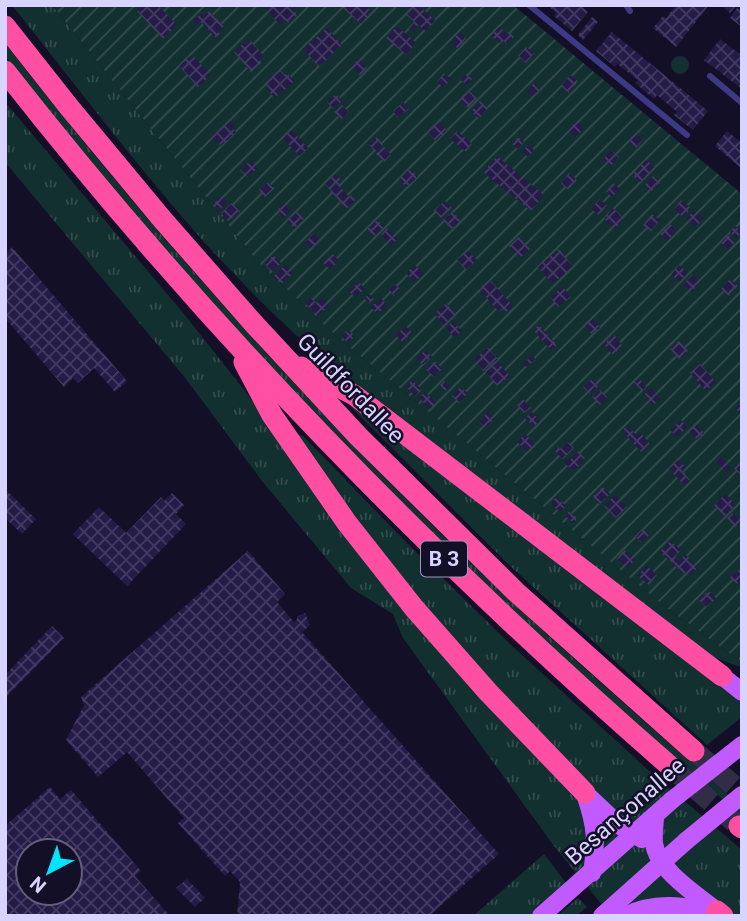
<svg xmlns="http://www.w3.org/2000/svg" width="747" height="921" viewBox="0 0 747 921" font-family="Roboto,sans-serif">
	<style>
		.grass { fill: url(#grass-tufts) }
		.garden { fill: url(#garden-furrows) }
		.building { fill: url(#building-cross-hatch); fill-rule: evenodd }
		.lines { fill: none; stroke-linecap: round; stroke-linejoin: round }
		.highway-tunnel { stroke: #312d47; stroke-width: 21; stroke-dasharray: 21 10; stroke-linecap: butt }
		.lane { stroke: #3d3a85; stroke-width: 6 }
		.primary { stroke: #c25bff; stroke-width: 18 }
		.highway { stroke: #ff4fa3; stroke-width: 21 }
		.primary-bridge { stroke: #c25bff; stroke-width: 18 }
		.labels { text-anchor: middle; stroke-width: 5; stroke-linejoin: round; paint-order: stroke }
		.shield { fill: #130f26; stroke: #9e99be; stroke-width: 2 }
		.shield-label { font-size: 21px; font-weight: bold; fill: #d9d4ff }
		.street-label { font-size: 23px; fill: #d9d4ff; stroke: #130f26 }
	</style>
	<defs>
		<pattern id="grass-tufts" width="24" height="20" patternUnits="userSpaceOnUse" patternTransform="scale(1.75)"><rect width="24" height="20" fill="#12302f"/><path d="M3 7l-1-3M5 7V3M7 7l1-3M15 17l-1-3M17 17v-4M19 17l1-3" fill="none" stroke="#344d4e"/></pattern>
		<pattern id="garden-furrows" width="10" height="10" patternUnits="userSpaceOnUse" patternTransform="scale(1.75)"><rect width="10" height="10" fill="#12302f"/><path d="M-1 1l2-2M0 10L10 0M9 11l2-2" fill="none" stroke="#344d4e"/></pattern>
		<pattern id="building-cross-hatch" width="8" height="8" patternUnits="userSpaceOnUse" patternTransform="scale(1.75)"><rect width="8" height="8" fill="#241b47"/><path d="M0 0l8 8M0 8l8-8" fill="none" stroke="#433b63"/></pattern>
	</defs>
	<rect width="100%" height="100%" fill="#130f26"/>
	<!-- grass -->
	<g class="grass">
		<path d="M 12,5 L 52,5 L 257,261 L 335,335 L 663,605 L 737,659 L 742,655 L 742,666 L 737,666 L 706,654 L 338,373 C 291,332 246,288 204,242 C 137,166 75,85 12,5 Z"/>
		<path d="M 5,43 C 138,215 283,378 437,530 C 535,627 639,717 742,807 L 742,816 C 666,750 587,685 514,615 C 383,488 254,356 136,217 C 92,164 48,110 5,56 Z"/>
		<circle cx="680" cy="65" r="9"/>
		<path d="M 5,102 L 184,314 L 271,424 L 303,436 L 411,547 L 511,645 L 646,768 L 742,850 L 742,916 L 611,916 L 554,846 L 403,638 L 393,614 L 351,588 L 262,481 L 186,379 L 5,162 Z"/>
		<path d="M 354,403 L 742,703 L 742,717 L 707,745 L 508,564 L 351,407 Z"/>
		<path d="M 544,854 L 567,884 L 529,916 L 473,916 Z"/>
		<path d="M 578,898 L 587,907 L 576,916 L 557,916 Z"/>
	</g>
	<!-- garden -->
	<path class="garden" d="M 52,5 L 513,5 L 742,194 L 742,655 L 737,659 L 663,605 L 335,335 L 257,261 Z"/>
	<!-- building -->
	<g class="building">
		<path d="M 143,5 L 150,5 L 154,9 L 158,5 L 177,25 L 163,39 L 137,11 Z"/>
		<path d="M 273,5 L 289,5 L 298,15 L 288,23 L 286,20 L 280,25 L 267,10 Z"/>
		<path d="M 345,5 L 364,5 L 371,11 L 361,24 L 343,8 Z"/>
		<path d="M 415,5 L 418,5 L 435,20 L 426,31 L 418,25 L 413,32 L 409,29 L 415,22 L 406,15 Z"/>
		<path d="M 547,5 L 580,5 L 588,12 L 572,31 L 554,16 L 556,13 Z"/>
		<path d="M 676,5 L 709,5 L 676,47 L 653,28 L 663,16 L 666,18 Z"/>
		<path d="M 725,5 L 734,5 L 736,6 L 730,13 L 723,7 Z"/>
		<path d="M 737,8 L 742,12 L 742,27 L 730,18 Z"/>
		<path d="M 209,11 L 224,26 L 218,32 L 220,34 L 216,38 L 201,22 L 197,25 L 193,21 L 201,14 L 203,16 Z"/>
		<path d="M 592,17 L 598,22 L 583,40 L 578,35 Z"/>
		<path d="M 397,26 L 416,43 L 406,55 L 386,38 Z"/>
		<path d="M 499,27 L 507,34 L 509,32 L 514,37 L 507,44 L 502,40 L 500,43 L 491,36 Z"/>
		<path d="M 327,28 L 342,45 L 319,67 L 303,49 Z"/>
		<path d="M 459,32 L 466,38 L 458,49 L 451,42 Z"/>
		<path d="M 612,32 L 708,111 L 693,130 L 674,115 L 677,112 L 657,95 L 654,99 L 635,83 L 638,80 L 617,64 L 615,67 L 596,51 Z"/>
		<path d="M 720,39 L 742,56 L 742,89 L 704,60 Z"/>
		<path d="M 251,41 L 264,56 L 260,60 L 262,63 L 251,72 L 234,52 L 244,43 L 246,45 Z"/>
		<path d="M 526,47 L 534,53 L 526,63 L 518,56 Z"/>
		<path d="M 192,55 L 211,75 L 198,87 L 179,66 Z"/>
		<path d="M 359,59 L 367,68 L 360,75 L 351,66 Z"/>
		<path d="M 280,70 L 285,75 L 287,73 L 294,81 L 275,98 L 268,90 L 270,89 L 265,83 Z"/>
		<path d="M 444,73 L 451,79 L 444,87 L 437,82 Z"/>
		<path d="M 466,74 L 472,79 L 467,85 L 461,80 Z"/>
		<path d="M 570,75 L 578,81 L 569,93 L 561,86 Z"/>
		<path d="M 534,83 L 540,88 L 533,97 L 527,91 Z"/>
		<path d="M 469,91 L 477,98 L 468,108 L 460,101 Z"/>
		<path d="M 336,94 L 342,101 L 333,109 L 327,102 Z"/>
		<path d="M 480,101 L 488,108 L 479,118 L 471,112 Z"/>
		<path d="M 403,102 L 409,109 L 398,118 L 393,111 Z"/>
		<path d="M 342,105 L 349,112 L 341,119 L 334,112 Z"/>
		<path d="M 230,120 L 235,126 L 232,128 L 236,132 L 221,146 L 217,141 L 216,143 L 211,137 Z"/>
		<path d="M 438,121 L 447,130 L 436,141 L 427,132 Z"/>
		<path d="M 576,121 L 584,128 L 576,137 L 568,130 Z"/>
		<path d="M 292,130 L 308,148 L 299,156 L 283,138 Z"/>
		<path d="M 457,131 L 472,144 L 466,152 L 450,139 Z"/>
		<path d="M 727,131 L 742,143 L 742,169 L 715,146 Z"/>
		<path d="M 635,133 L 643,140 L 636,148 L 628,141 Z"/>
		<path d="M 377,137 L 383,145 L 375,152 L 369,144 Z"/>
		<path d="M 518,137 L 524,142 L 518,149 L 512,144 Z"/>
		<path d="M 528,145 L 534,150 L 528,157 L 522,152 Z"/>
		<path d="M 384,147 L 391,155 L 384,162 L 376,154 Z"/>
		<path d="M 611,150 L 619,157 L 611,166 L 603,160 Z"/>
		<path d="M 497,156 L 544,195 L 531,211 L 483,172 Z"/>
		<path d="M 251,160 L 258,168 L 247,177 L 240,170 Z"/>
		<path d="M 646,160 L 654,167 L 640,182 L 632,175 Z"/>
		<path d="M 410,169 L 418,177 L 406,187 L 399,179 Z"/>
		<path d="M 569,173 L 577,180 L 568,190 L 561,183 Z"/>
		<path d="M 336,174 L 342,181 L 338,185 L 349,197 L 351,195 L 355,200 L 346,209 L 325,184 Z"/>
		<path d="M 653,176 L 660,183 L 651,192 L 644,186 Z"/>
		<path d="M 268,182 L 275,188 L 265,197 L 259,190 Z"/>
		<path d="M 613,183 L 620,189 L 612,197 L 606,192 Z"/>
		<path d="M 222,196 L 228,202 L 219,211 L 213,204 Z"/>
		<path d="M 599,199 L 607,205 L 599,215 L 591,209 Z"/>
		<path d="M 681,200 L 691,208 L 683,217 L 674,209 Z"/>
		<path d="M 445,201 L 452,208 L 441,218 L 434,210 Z"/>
		<path d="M 232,203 L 240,212 L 228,221 L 221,213 Z"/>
		<path d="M 284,203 L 291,211 L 283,218 L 277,210 Z"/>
		<path d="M 613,208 L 624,218 L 615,229 L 604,219 Z"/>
		<path d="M 694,210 L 704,218 L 696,227 L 686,219 Z"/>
		<path d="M 297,212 L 304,219 L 294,228 L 287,221 Z"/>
		<path d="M 453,212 L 461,220 L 451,229 L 443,220 Z"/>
		<path d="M 652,214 L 660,220 L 651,231 L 643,225 Z"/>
		<path d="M 378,220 L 384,227 L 374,236 L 367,229 Z"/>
		<path d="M 670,224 L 677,230 L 668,241 L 660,234 Z"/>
		<path d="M 735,226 L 742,232 L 736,238 L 730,232 Z"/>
		<path d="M 387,228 L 398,239 L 391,245 L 381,235 Z"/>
		<path d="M 314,233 L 321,240 L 312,249 L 305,242 Z"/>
		<path d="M 728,235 L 736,241 L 729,250 L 721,243 Z"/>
		<path d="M 519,237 L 530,249 L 520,258 L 509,246 Z"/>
		<path d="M 12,247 L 127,381 L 115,392 L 94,368 L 78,383 L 73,378 L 64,387 L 5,318 L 5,254 Z"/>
		<path d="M 559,249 L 573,267 L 552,284 L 538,267 Z"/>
		<path d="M 468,251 L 477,260 L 466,270 L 457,260 Z"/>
		<path d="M 333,254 L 339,261 L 330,269 L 323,263 Z"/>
		<path d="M 274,255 L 281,263 L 272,272 L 264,263 Z"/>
		<path d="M 285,265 L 293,273 L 281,284 L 274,276 Z"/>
		<path d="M 415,265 L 424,274 L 414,282 L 406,273 Z"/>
		<path d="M 679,265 L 688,272 L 679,282 L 671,275 Z"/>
		<path d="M 692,274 L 700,281 L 692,292 L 683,285 Z"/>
		<path d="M 730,279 L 738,286 L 729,296 L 721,289 Z"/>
		<path d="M 490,280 L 513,306 L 506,312 L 503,309 L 499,312 L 479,289 Z"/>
		<path d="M 359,282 L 365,289 L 355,297 L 349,291 Z"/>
		<path d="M 395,284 L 400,289 L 394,296 L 389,291 Z"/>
		<path d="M 563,287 L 571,297 L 558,307 L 550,297 Z"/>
		<path d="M 369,294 L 374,299 L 369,303 L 364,298 Z"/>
		<path d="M 311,298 L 316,303 L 322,298 L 329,306 L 317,316 L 305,303 Z"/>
		<path d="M 381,298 L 387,306 L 377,314 L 371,307 Z"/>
		<path d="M 446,303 L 456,315 L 444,325 L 435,314 Z"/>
		<path d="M 593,319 L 600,328 L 591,334 L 585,325 Z"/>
		<path d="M 453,321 L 462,331 L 454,338 L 446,328 Z"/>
		<path d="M 539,325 L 557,345 L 551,350 L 533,330 Z"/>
		<path d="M 406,326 L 412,333 L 402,342 L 396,335 Z"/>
		<path d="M 348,330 L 355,336 L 348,343 L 341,336 Z"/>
		<path d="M 614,335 L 623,346 L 613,355 L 604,344 Z"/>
		<path d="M 679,341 L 688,351 L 679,359 L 670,349 Z"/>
		<path d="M 488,348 L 498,359 L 483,371 L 474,359 Z"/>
		<path d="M 426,350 L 432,357 L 422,365 L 416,358 Z"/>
		<path d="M 532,356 L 536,360 L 526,367 L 523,363 Z"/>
		<path d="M 435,361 L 442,369 L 433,377 L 426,369 Z"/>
		<path d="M 498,362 L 510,376 L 497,386 L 486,372 Z"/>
		<path d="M 700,364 L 716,382 L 706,391 L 690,373 Z"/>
		<path d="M 639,378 L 646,387 L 642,391 L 634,382 Z"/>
		<path d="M 592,379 L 599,386 L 590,394 L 583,387 Z"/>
		<path d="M 412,380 L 422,390 L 415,396 L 406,387 Z"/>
		<path d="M 444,381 L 450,386 L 445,391 L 440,385 Z"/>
		<path d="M 460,387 L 468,393 L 459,403 L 452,396 Z"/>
		<path d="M 651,388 L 660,399 L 653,405 L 644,395 Z"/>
		<path d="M 600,390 L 607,397 L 600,405 L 592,397 Z"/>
		<path d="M 425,392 L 436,402 L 430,409 L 419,398 Z"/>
		<path d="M 523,399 L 531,408 L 524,413 L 517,405 Z"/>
		<path d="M 740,404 L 742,406 L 742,416 L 735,408 Z"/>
		<path d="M 488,412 L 495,418 L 485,428 L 479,422 Z"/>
		<path d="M 532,412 L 540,421 L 533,427 L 525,418 Z"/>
		<path d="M 681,420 L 687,427 L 677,437 L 670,430 Z"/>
		<path d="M 696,424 L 704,433 L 697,440 L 689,431 Z"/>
		<path d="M 628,426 L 636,435 L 640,432 L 650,444 L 641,452 L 622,430 Z"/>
		<path d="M 525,434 L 535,444 L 528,452 L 517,442 Z"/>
		<path d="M 568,442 L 574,448 L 563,459 L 554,450 L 558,446 L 560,449 Z"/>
		<path d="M 578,451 L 585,458 L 574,471 L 564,463 L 568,459 L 570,460 Z"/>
		<path d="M 720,457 L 731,468 L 726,473 L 716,461 Z"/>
		<path d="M 678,460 L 686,467 L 682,471 L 690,480 L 685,486 L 669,469 Z"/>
		<path d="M 742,460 L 742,476 L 734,468 Z"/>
		<path d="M 603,487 L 610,494 L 599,504 L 593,496 Z"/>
		<path d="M 5,489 L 36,519 L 22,534 L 5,518 Z"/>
		<path d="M 172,493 L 184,505 L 176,514 L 186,524 L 127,586 L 73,534 L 99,507 L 126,533 L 161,497 L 164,501 Z"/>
		<path d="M 726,494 L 736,505 L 724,516 L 714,505 Z"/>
		<path d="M 615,495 L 627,507 L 616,518 L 604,506 Z"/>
		<path d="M 556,497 L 566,506 L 560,512 L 551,504 Z"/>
		<path d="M 569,511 L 577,518 L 574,523 L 565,516 Z"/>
		<path d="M 733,513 L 741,522 L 735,527 L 727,518 Z"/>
		<path d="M 643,529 L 649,535 L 642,543 L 636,537 Z"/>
		<path d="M 670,541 L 681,550 L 675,557 L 679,561 L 685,554 L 698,567 L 690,576 L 685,572 L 684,574 L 660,552 Z"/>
		<path d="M 624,550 L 636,559 L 628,568 L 617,559 Z"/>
		<path d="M 248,551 L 285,594 L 277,602 L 294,622 L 297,619 L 297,616 L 305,613 L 310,625 L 302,632 L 499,854 L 429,916 L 237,916 L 240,882 L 230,871 L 225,876 L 178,823 L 184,818 L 127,752 L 98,777 L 66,740 L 84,705 L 81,697 Z"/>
		<path d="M 646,565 L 657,575 L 649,585 L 638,576 Z"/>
		<path d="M 741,568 L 742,579 L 737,584 L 730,577 Z"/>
		<path d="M 709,591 L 716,598 L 706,607 L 699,600 Z"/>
		<path d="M 52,626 L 64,638 L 5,698 L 5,675 Z"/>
		<path d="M 50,787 L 60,799 L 71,790 L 141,871 L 135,876 L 170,916 L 5,916 L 5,826 ZM 28,851 L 70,851 L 70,893 L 28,893 Z"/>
		<path d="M 187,879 L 205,898 L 195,907 L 176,888 Z"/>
	</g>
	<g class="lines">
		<!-- highway-tunnel -->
		<g class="highway-tunnel">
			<path d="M 694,751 L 742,793"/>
			<path d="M 672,768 L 739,826"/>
		</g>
		<!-- lane -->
		<g class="lane">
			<path d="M 529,5 L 687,135"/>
			<path d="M 626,5 L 630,11"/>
			<path d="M 710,76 L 742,103"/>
		</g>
		<!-- primary -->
		<g class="primary">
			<path d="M 722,676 L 742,692"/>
			<path d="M 585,793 L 619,825 L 642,839"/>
			<path d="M 586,797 C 596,827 597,841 592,873"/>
			<path d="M 655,815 C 655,824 653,834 654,843 C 657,870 697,895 717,911"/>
			<path d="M 541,916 L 672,800"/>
			<path d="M 602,916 L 686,841"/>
			<path d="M 625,916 C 654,901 683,906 714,911"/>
		</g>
		<!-- highway -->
		<g class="highway">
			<path d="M 5,26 L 69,107 L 162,219 L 255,325 L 358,436 L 516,592 L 694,751"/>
			<path d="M 5,71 C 204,325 430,557 672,768"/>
			<path d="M 244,362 L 272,415 L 347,523 L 414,608 L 488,692 L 585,793"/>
			<path d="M 301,367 L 354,395 L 722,676"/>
			<path d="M 739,826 L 742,828"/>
			<path d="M 717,911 L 723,916"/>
		</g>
		<!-- primary-bridge -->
		<g class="primary-bridge">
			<path d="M 672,800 L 742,745"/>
			<path d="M 686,841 L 742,795"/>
		</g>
	</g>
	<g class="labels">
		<!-- shield labels -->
		<rect class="shield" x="421" y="541.5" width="46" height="35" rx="5"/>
		<g class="shield-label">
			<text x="444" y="566">B 3</text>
		</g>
		<!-- street labels -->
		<g class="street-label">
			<text transform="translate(351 388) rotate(46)" y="8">Guildfordallee</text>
			<text transform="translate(625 811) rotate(-41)" y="8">Besançonallee</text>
		</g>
	</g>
	<!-- border -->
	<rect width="747" height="921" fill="none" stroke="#d9d4ff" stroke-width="14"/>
	<!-- north arrow -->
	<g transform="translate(49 872) rotate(221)"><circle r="33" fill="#130f26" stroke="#625e7d" stroke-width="2"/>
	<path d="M0-5L12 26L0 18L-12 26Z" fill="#00e5ff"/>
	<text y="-10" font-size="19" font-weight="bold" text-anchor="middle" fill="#d9d4ff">N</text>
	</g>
</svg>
